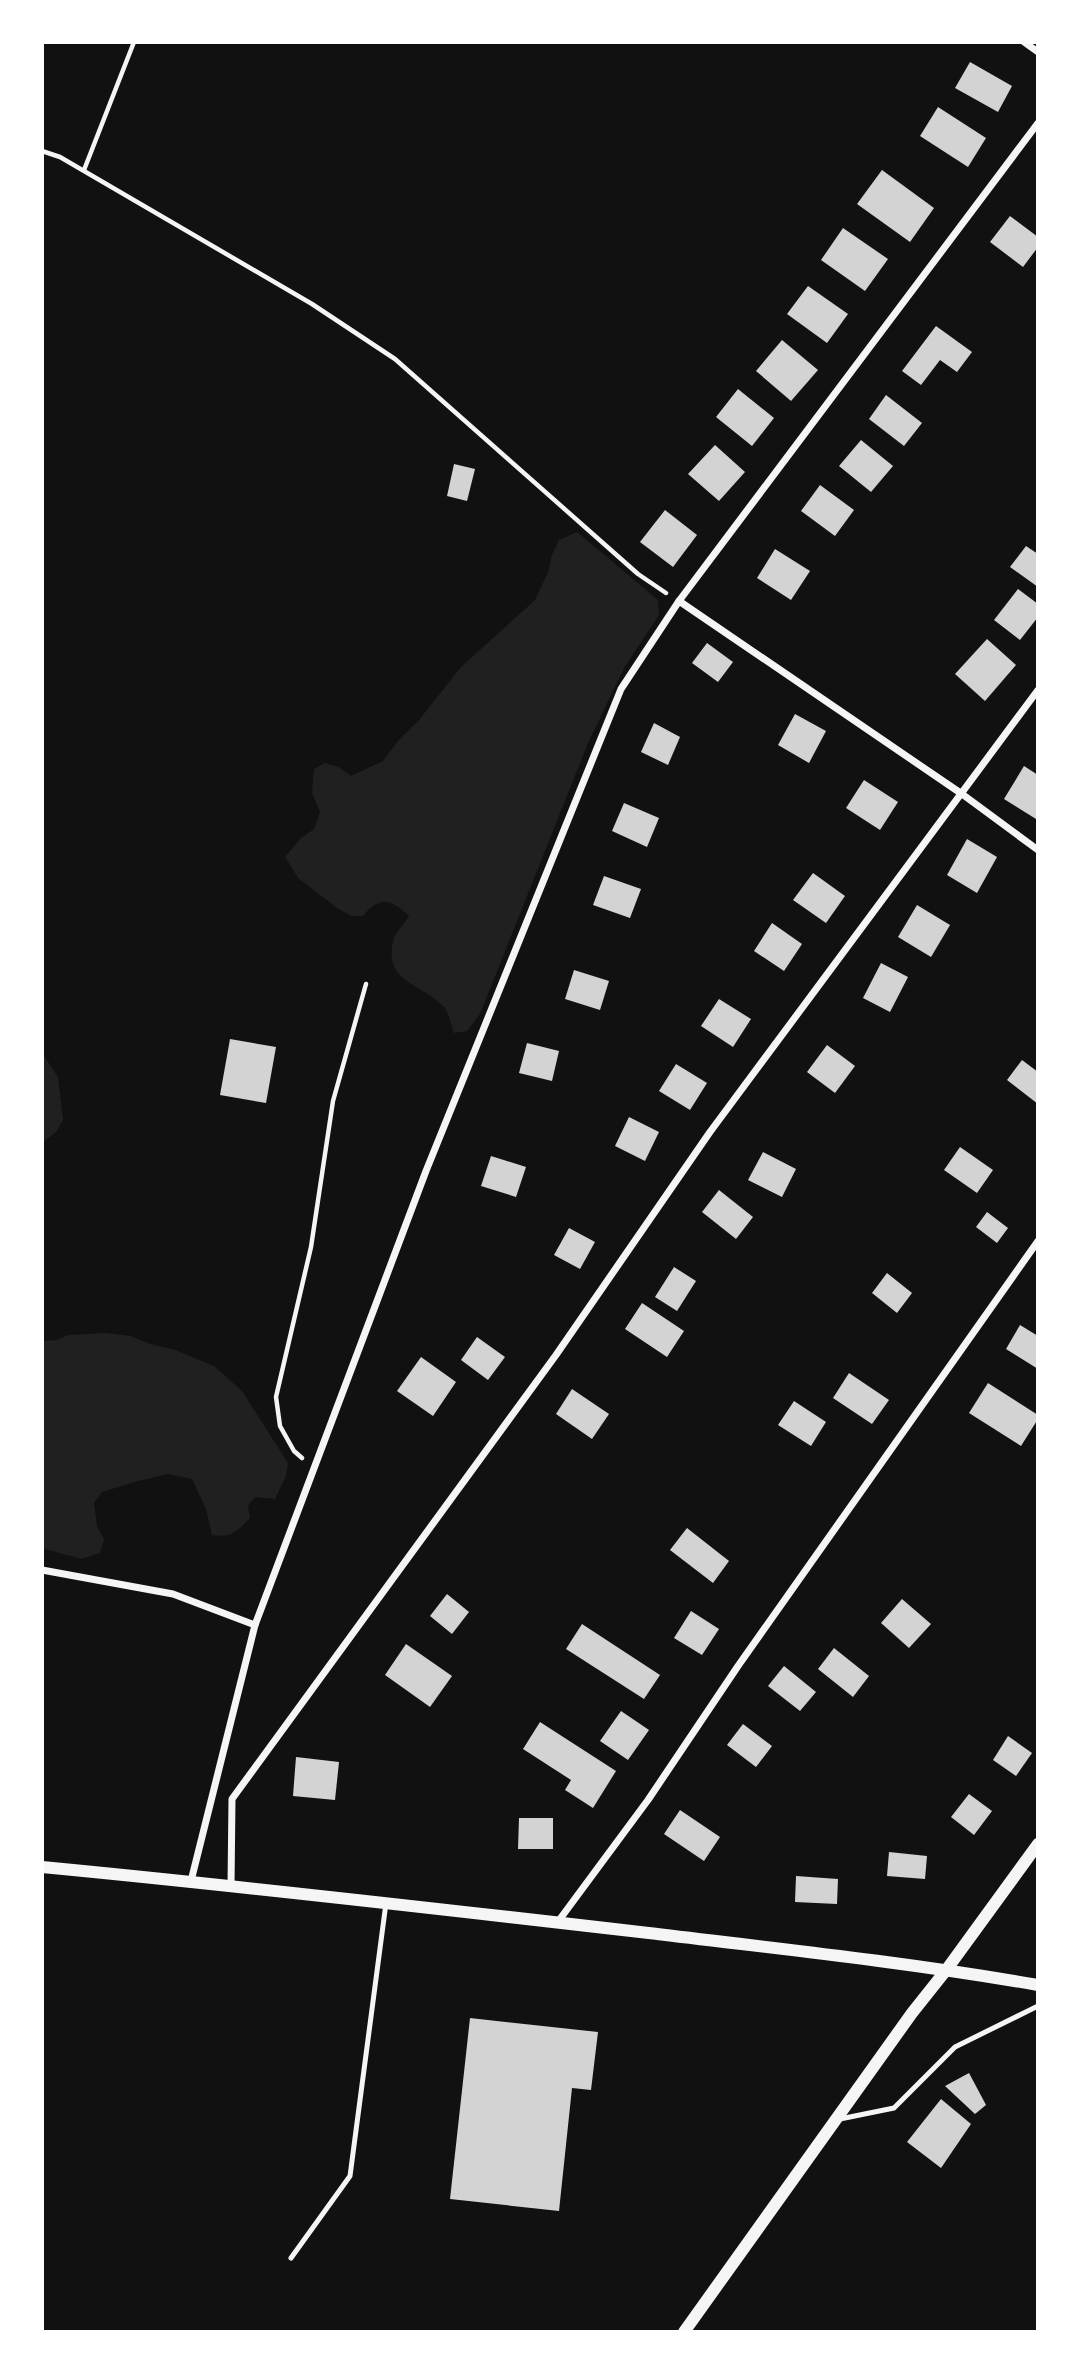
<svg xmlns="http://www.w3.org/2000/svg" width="1080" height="2374" viewBox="0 0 1080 2374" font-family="Arial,sans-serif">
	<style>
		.green { fill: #202020 }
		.building { fill: #d3d3d3 }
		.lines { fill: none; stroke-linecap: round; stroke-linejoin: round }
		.path { stroke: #f5f5f5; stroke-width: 4.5 }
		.service { stroke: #f5f5f5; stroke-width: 5 }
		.minor { stroke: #f5f5f5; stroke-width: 7 }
		.tertiary { stroke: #f5f5f5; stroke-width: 12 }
	</style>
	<rect width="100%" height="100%" fill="#111"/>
	<!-- green -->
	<g class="green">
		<path d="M 577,532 L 658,600 L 659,615 L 624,668 L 588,743 L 480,1014 L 467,1031 L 454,1033 C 451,1025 449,1013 444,1007 C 423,983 381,983 394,938 C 397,931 405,923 409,916 C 391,899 380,895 363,916 L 351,916 L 337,908 L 298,878 L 285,857 L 300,839 L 314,829 L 320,812 L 312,793 L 314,769 L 325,763 L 339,767 L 351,776 L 383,761 L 398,741 L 419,720 L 461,667 L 535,600 L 548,572 L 552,555 L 559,540 Z"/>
		<path d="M 42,1053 L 58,1077 L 63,1120 L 56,1132 L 42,1143 Z"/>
		<path d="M 105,1333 L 131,1336 L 150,1344 L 175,1350 L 214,1366 L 242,1391 L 288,1463 L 286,1476 L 275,1499 L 255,1497 L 248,1506 L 250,1518 C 237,1531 232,1538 212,1535 L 206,1509 L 192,1479 L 168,1474 L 138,1481 L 102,1492 L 94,1503 L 97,1526 L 104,1539 L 100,1553 L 81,1559 L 42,1548 L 42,1341 L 57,1340 L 68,1335 Z"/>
	</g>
	<!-- building -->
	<g class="building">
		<path d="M 970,62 L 1012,86 L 998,112 L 955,88 Z"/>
		<path d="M 938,107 L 986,138 L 968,167 L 920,136 Z"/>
		<path d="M 882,170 L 934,208 L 910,242 L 857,204 Z"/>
		<path d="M 1010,216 L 1038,237 L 1038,247 L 1023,267 L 990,242 Z"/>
		<path d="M 843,228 L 888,259 L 865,291 L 821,260 Z"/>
		<path d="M 808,286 L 848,314 L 827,343 L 787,314 Z"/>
		<path d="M 936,326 L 972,352 L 957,372 L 940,360 L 921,385 L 902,371 Z"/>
		<path d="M 782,340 L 818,370 L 791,401 L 756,371 Z"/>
		<path d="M 738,389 L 774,418 L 752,446 L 716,417 Z"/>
		<path d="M 886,395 L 922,423 L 904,446 L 869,419 Z"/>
		<path d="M 861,440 L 893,466 L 871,492 L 839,466 Z"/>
		<path d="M 715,445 L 745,472 L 719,501 L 688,474 Z"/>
		<path d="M 454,464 L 475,469 L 467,501 L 447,496 Z"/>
		<path d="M 820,485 L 854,510 L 835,536 L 801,511 Z"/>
		<path d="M 665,510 L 697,535 L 673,567 L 640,542 Z"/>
		<path d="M 1026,546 L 1038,554 L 1038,587 L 1010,567 Z"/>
		<path d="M 775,549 L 810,571 L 791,600 L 757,578 Z"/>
		<path d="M 1018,589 L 1038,604 L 1038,617 L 1020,640 L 994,620 Z"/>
		<path d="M 987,639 L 1016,665 L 985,701 L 955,674 Z"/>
		<path d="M 707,643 L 733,662 L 718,682 L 692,663 Z"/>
		<path d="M 795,714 L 826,731 L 809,763 L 778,745 Z"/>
		<path d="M 654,723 L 680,737 L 668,765 L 641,752 Z"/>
		<path d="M 1024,766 L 1038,775 L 1036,819 L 1004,799 Z"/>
		<path d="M 864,780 L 898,802 L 880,830 L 846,808 Z"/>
		<path d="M 624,803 L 659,818 L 647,847 L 612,831 Z"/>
		<path d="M 967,839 L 997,857 L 977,893 L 947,875 Z"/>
		<path d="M 813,873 L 845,896 L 826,923 L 793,900 Z"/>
		<path d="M 604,876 L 641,889 L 630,918 L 593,905 Z"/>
		<path d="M 917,905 L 950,925 L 931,957 L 898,937 Z"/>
		<path d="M 772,923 L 802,944 L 784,971 L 754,951 Z"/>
		<path d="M 881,963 L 908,977 L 890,1012 L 863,998 Z"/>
		<path d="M 574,970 L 609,981 L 600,1010 L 565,999 Z"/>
		<path d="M 719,999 L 751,1019 L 733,1047 L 701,1026 Z"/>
		<path d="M 230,1039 L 276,1047 L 266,1103 L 220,1095 Z"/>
		<path d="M 527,1043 L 559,1051 L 552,1081 L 519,1073 Z"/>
		<path d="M 827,1045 L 855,1066 L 835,1093 L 807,1072 Z"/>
		<path d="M 1022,1060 L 1038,1072 L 1038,1104 L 1007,1080 Z"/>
		<path d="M 676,1064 L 707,1083 L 690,1110 L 659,1091 Z"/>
		<path d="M 629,1117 L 659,1132 L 645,1161 L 615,1146 Z"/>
		<path d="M 960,1147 L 993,1170 L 977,1193 L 944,1170 Z"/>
		<path d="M 763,1152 L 796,1169 L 782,1197 L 748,1180 Z"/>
		<path d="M 491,1156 L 526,1167 L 516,1197 L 481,1186 Z"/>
		<path d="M 719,1190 L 753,1217 L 736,1239 L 702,1212 Z"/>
		<path d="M 987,1212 L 1008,1228 L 997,1243 L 976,1227 Z"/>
		<path d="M 569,1228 L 595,1242 L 580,1269 L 554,1255 Z"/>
		<path d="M 674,1267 L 696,1281 L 677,1311 L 655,1297 Z"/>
		<path d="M 887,1273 L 912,1293 L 897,1313 L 872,1293 Z"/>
		<path d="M 642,1303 L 684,1331 L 667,1357 L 625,1329 Z"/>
		<path d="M 1020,1325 L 1038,1336 L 1038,1369 L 1006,1349 Z"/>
		<path d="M 477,1337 L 505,1357 L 488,1380 L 461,1360 Z"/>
		<path d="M 421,1357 L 456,1382 L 433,1416 L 397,1391 Z"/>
		<path d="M 849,1373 L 889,1400 L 872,1424 L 833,1398 Z"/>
		<path d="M 988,1383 L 1038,1415 L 1038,1419 L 1021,1446 L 969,1413 Z"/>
		<path d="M 572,1389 L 609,1414 L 592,1439 L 556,1414 Z"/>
		<path d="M 794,1401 L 826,1422 L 811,1446 L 778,1425 Z"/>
		<path d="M 687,1528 L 729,1561 L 713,1583 L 670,1550 Z"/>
		<path d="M 447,1594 L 469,1612 L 452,1634 L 430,1616 Z"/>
		<path d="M 902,1599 L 931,1624 L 909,1648 L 881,1623 Z"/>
		<path d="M 691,1611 L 719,1629 L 702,1655 L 674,1638 Z"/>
		<path d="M 582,1624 L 660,1675 L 644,1699 L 566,1649 Z"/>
		<path d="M 406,1644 L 452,1676 L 430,1707 L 385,1675 Z"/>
		<path d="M 834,1648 L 869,1676 L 853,1697 L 818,1669 Z"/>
		<path d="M 784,1666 L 816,1692 L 800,1711 L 768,1686 Z"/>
		<path d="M 621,1711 L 649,1730 L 628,1760 L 600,1741 Z"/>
		<path d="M 540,1722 L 616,1771 L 593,1808 L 565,1790 L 571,1780 L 523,1749 Z"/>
		<path d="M 743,1724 L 772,1746 L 756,1767 L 727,1745 Z"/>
		<path d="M 1008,1736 L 1032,1753 L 1016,1776 L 993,1760 Z"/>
		<path d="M 296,1757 L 339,1762 L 335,1800 L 293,1796 Z"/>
		<path d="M 969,1794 L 992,1811 L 974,1835 L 951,1817 Z"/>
		<path d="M 680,1810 L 720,1837 L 704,1861 L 664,1834 Z"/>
		<path d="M 519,1818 L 553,1818 L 553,1849 L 518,1849 Z"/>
		<path d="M 889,1852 L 927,1856 L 925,1879 L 887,1876 Z"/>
		<path d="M 796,1876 L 838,1879 L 837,1904 L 795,1902 Z"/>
		<path d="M 470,2018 L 598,2032 L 591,2090 L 572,2088 L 559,2211 L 450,2199 Z"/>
		<path d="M 969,2073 L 986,2105 L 975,2114 L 945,2086 Z"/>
		<path d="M 941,2099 L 971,2124 L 941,2168 L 907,2142 Z"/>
	</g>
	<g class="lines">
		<!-- path -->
		<g class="path">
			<path d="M 42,151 L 60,157 L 312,304 L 395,359 L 638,574 L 666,593"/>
			<path d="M 84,170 L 134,42"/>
			<path d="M 302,1458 L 294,1451 L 280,1426 L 276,1397 L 311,1247 L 333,1101 L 366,984"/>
		</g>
		<!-- service -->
		<g class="service">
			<path d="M 840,2119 L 894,2108 L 955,2047 L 1038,2006"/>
			<path d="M 291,2258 L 350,2176 L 386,1903"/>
		</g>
		<!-- minor -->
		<g class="minor">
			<path d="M 1024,42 L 1038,52"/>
			<path d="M 679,601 L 962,794 L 1038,850"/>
			<path d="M 42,1570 L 173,1594 L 255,1625"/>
			<path d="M 191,1881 L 255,1625 L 426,1171 L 621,689 L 679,601 L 1038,123"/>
			<path d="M 231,1886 L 232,1799 L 556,1355 L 710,1132 L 1038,690"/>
			<path d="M 557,1923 L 648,1800 L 738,1666 L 1038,1241"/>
		</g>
		<!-- tertiary -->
		<g class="tertiary">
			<path d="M 42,1867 C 242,1886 441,1909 640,1932 C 773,1948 906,1962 1038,1985"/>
			<path d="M 684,2332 L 912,2013 L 947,1969 L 1038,1844"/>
		</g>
	</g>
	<!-- border -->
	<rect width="1080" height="2374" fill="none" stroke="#ffffff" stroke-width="88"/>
</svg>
